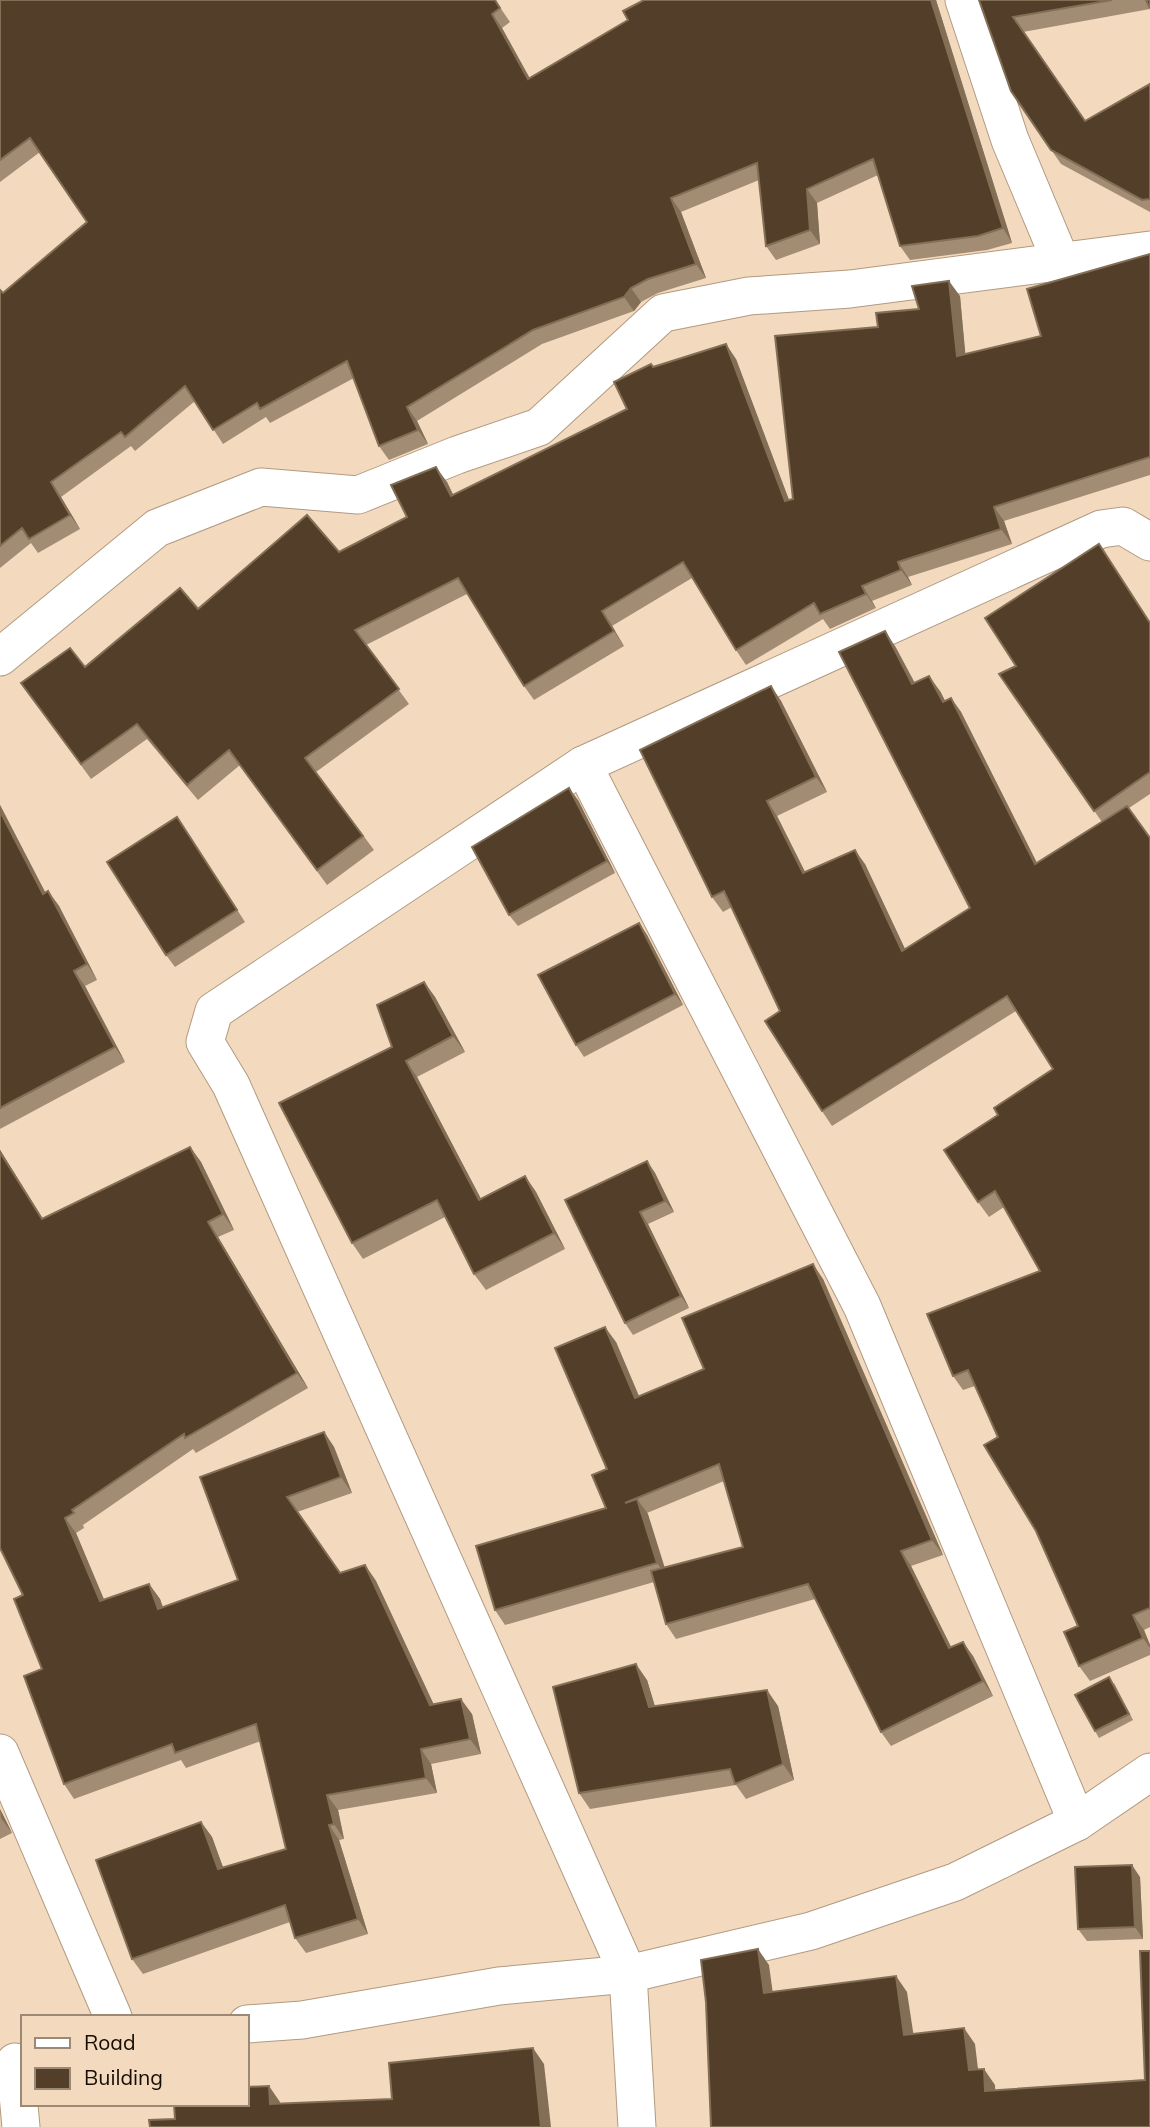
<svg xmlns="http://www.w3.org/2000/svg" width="1150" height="2127" viewBox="0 0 1150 2127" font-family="Mulish,sans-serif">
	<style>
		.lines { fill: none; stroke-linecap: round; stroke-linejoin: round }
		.street-casing { stroke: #b19a81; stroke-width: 39 }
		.street { stroke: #fff; stroke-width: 37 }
		.wall { fill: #a38c74; fill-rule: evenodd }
		.shaded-wall { fill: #836e56 }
		.building { fill: #533f29; stroke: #836e56; stroke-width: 2 }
	</style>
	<rect width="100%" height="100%" fill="#f3dabf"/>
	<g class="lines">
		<defs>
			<g id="street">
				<path d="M 964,0 L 1010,140 L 1062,264"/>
				<path d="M 0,657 L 157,528 L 261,487 L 358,495 L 457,455 L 539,427 L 663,313 L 749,296 L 850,289 L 1150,250"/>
				<path d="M 583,765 L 862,1306 L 1077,1822"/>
				<path d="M 0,1753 L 113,2017"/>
				<path d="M 247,2024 L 302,2020 L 499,1986 L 628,1974 L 811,1931 L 955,1882 L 1077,1822 L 1150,1772"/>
				<path d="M 15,2062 L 21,2127"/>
				<path d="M 637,2127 L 628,1974 L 231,1085 L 205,1042 L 214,1011 L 583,765 L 1101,529 L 1123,526 L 1150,542"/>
			</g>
		</defs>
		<!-- street casing -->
		<use href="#street" class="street-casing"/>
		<!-- street -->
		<use href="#street" class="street"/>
	</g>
	<!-- wall -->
	<g class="wall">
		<path d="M 0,0 L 495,0 L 510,22 L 502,28 L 529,78 L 628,20 L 644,0 L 936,0 L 1012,243 L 987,250 L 910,260 L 900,246 L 878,175 L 817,203 L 820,244 L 776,260 L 766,246 L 759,180 L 681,212 L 706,278 L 658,293 L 641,302 L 634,311 L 542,344 L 417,421 L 428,444 L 389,460 L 379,446 L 354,378 L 270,423 L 266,417 L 223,444 L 195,401 L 135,451 L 131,446 L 61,497 L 80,529 L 38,553 L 31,543 L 0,568 L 0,290 L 3,293 L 87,222 L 40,152 L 0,182 Z"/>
		<path d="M 979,0 L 1150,0 L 1150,9 L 1023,32 L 1085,121 L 1150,84 L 1150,212 L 1061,164 L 1011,91 Z"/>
		<path d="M 1150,254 L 1150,475 L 1004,521 L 1012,544 L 908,577 L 912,585 L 872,601 L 876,608 L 830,629 L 823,619 L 746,665 L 736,650 L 692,578 L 612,626 L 624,646 L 534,700 L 524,686 L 467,594 L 366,645 L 409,704 L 316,772 L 374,850 L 327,885 L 240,765 L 198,800 L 147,739 L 91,779 L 21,683 L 85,667 L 198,609 L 339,552 L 407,517 L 447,482 L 453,495 L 627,409 L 653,367 L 736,359 L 789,500 L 793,499 L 878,327 L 919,309 L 960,296 L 965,354 L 1041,336 Z"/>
		<path d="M 1109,559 L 1150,622 L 1150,794 L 1129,808 L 1150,838 L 1150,1627 L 1144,1630 L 1150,1645 L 1150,1655 L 1090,1681 L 1079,1666 L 1078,1626 L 975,1386 L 963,1390 L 953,1376 L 1040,1271 L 1004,1207 L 989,1217 L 978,1202 L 998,1115 L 1053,1069 L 1016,1011 L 832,1126 L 822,1111 L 780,1011 L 732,907 L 723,912 L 712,897 L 771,686 L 781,701 L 827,792 L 777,816 L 805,872 L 865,864 L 905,949 L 970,908 L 895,646 L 915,683 L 940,691 L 945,701 L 951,698 L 961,712 L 1037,863 L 1102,822 L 999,674 L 1016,666 Z"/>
		<path d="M 578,800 L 615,873 L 518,926 L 509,915 Z"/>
		<path d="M 0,805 L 45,893 L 48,891 L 59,906 L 97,980 L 85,986 L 125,1062 L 0,1129 Z"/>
		<path d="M 185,829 L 245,922 L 175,967 L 166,955 Z"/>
		<path d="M 639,923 L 647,935 L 683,1005 L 584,1057 L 576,1045 Z"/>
		<path d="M 424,982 L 435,997 L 465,1052 L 417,1077 L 481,1199 L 525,1176 L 536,1192 L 565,1249 L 486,1290 L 474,1274 L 445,1217 L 363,1259 L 352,1243 L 392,1047 Z"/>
		<path d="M 190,1147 L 201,1162 L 234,1230 L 218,1237 L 308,1388 L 196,1453 L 193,1449 L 83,1525 L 84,1528 L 76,1533 L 104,1600 L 149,1584 L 160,1599 L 163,1608 L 238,1580 L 324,1432 L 334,1447 L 352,1493 L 297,1512 L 340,1573 L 365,1565 L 376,1581 L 434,1705 L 472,1714 L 481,1754 L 431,1764 L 437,1793 L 338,1810 L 344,1839 L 339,1840 L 368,1934 L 306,1953 L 295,1938 L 290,1922 L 143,1974 L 132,1959 L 201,1822 L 212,1837 L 223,1867 L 286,1849 L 261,1741 L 186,1768 L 181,1760 L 74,1799 L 64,1784 L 42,1669 L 23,1595 L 0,1548 L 0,1150 L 43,1219 Z"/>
		<path d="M 647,1161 L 655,1173 L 674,1212 L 648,1224 L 689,1308 L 633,1335 L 625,1323 Z"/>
		<path d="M 823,1279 L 943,1555 L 911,1566 L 951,1647 L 973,1656 L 993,1696 L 891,1746 L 881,1732 L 815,1599 L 676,1639 L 666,1624 L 654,1582 L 505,1625 L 495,1610 L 606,1508 L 607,1469 L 616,1342 L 639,1396 L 704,1369 ZM 724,1481 L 743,1547 L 664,1568 L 647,1513 Z"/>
		<path d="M 647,1680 L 655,1707 L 778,1706 L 794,1780 L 746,1799 L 736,1785 L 590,1809 L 579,1793 Z"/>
		<path d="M 1114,1683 L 1133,1720 L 1099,1738 L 1095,1731 Z"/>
		<path d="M 0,1809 L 12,1833 L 0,1839 Z"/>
		<path d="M 1140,1877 L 1143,1939 L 1087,1941 L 1078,1929 Z"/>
	</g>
	<!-- shaded-wall -->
	<g class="shaded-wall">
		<path d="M 931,0 L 936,0 L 1012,243 L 1003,228 Z"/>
		<path d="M 492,14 L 502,28 L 538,93 L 528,79 Z"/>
		<path d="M 807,189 L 817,203 L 820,244 L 810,230 Z"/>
		<path d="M 671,198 L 681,212 L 706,278 L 696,264 Z"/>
		<path d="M 949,281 L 960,296 L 967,371 L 957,356 Z"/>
		<path d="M 631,288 L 641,302 L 634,311 L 624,297 Z"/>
		<path d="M 726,344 L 736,359 L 795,516 L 785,501 Z"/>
		<path d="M 407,407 L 417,421 L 428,444 L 418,430 Z"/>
		<path d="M 436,467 L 447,482 L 461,511 L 451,496 Z"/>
		<path d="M 51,482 L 61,497 L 80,529 L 70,515 Z"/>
		<path d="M 994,507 L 1004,521 L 1012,544 L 1001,529 Z"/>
		<path d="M 898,562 L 908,577 L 912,585 L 901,570 Z"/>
		<path d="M 862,586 L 872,601 L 876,608 L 866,594 Z"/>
		<path d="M 602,611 L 612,626 L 624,646 L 614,631 Z"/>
		<path d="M 885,631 L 895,646 L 923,699 L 912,684 Z"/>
		<path d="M 929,676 L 940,691 L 953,716 L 943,702 Z"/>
		<path d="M 771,686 L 781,701 L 827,792 L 816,777 Z"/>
		<path d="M 951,698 L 961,712 L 1045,879 L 1035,864 Z"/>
		<path d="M 569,788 L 578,800 L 615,873 L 607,861 Z"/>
		<path d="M 767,801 L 777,816 L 813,888 L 803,873 Z"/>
		<path d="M 0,805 L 54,909 L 43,894 L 0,811 Z"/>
		<path d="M 855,850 L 865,864 L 913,966 L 902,951 Z"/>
		<path d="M 48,891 L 59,906 L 97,980 L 87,964 Z"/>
		<path d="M 639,923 L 647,935 L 683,1005 L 675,994 Z"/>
		<path d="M 74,971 L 85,986 L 125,1062 L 115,1047 Z"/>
		<path d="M 424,982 L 435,997 L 465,1052 L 453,1036 Z"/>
		<path d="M 406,1061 L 417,1077 L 490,1216 L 479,1200 Z"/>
		<path d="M 190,1147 L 201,1162 L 234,1230 L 223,1214 Z"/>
		<path d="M 0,1150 L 52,1234 L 0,1152 Z"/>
		<path d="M 647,1161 L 655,1173 L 674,1212 L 665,1201 Z"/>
		<path d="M 525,1176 L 536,1192 L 565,1249 L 554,1233 Z"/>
		<path d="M 640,1212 L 648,1224 L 689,1308 L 681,1296 Z"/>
		<path d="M 208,1222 L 218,1237 L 308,1388 L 297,1373 Z"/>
		<path d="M 813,1264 L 823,1279 L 943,1555 L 932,1540 Z"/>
		<path d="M 605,1327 L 616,1342 L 646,1413 L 635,1398 Z"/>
		<path d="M 324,1432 L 334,1447 L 352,1493 L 341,1477 Z"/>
		<path d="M 637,1499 L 648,1514 L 668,1578 L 657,1563 Z"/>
		<path d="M 65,1518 L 76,1533 L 111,1616 L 100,1601 Z"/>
		<path d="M 901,1551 L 911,1566 L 959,1663 L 949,1648 Z"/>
		<path d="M 365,1565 L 376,1581 L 441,1720 L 430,1705 Z"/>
		<path d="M 149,1584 L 160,1599 L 169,1624 L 158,1609 Z"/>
		<path d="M 1133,1615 L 1144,1630 L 1150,1645 L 1150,1648 L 1143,1638 Z"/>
		<path d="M 963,1642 L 973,1656 L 993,1696 L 983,1681 Z"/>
		<path d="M 636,1664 L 647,1680 L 660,1723 L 649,1707 Z"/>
		<path d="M 767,1690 L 778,1706 L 794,1780 L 783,1764 Z"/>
		<path d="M 461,1699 L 472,1714 L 481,1754 L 470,1739 Z"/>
		<path d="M 421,1749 L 431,1764 L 437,1793 L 426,1778 Z"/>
		<path d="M 327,1795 L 338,1810 L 344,1839 L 334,1824 Z"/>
		<path d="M 0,1809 L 12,1833 L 1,1818 Z"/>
		<path d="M 201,1822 L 212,1837 L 229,1884 L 218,1869 Z"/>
		<path d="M 329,1825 L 339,1840 L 368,1934 L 358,1919 Z"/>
		<path d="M 1132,1865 L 1140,1877 L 1143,1939 L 1135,1927 Z"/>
		<path d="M 758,1949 L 769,1965 L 775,2009 L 764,1993 Z"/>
		<path d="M 896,1976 L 907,1992 L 916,2051 L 904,2035 Z"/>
		<path d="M 964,2028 L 975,2044 L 980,2086 L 969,2070 Z"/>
		<path d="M 533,2048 L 544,2064 L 551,2127 L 541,2127 Z"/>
		<path d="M 984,2069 L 995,2085 L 996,2107 L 985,2091 Z"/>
		<path d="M 269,2086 L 280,2102 L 281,2120 L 270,2104 Z"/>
	</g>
	<!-- building -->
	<g class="building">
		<path d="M 0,0 L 495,0 L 500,8 L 492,14 L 528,79 L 628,20 L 623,11 L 644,0 L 931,0 L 1003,228 L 978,236 L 900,246 L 873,159 L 807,189 L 810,230 L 766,246 L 757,163 L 671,198 L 696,264 L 648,279 L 631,288 L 624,297 L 533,330 L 407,407 L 418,430 L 379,446 L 347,361 L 260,409 L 257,403 L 213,430 L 185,386 L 125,437 L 121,432 L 51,482 L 70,515 L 29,539 L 22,528 L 0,546 L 0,290 L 3,293 L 87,222 L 30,138 L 0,160 Z"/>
		<path d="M 979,0 L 1112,0 L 1013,17 L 1085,121 L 1150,84 L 1150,199 L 1142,200 L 1051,150 L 1011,91 Z"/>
		<path d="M 1146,0 L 1150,0 L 1150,8 Z"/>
		<path d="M 1150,254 L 1150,457 L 994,507 L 1001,529 L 898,562 L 901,570 L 862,586 L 866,594 L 820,614 L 814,603 L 736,650 L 683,562 L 602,611 L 614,631 L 524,686 L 458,578 L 355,630 L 399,689 L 305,758 L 363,836 L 317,870 L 229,750 L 187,785 L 137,724 L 81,764 L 21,683 L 70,648 L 85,667 L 180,588 L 198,609 L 307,515 L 339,552 L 407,517 L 391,485 L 436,467 L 451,496 L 627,409 L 614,382 L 651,364 L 653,367 L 726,344 L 785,501 L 793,499 L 775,336 L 878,327 L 876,313 L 919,309 L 912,286 L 949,281 L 957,356 L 1041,336 L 1027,289 Z"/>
		<path d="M 1099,544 L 1150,623 L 1150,772 L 1094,811 L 999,674 L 1016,666 L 985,618 Z"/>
		<path d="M 885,631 L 912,684 L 929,676 L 943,702 L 951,698 L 1035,864 L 1127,806 L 1150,838 L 1150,1608 L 1133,1615 L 1143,1638 L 1079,1666 L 1064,1632 L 1078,1626 L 1036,1531 L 984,1445 L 998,1437 L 968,1370 L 953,1376 L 927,1314 L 1040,1271 L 995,1191 L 978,1202 L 944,1150 L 998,1115 L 994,1108 L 1053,1069 L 1007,996 L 822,1111 L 765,1021 L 780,1011 L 724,891 L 712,897 L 640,750 L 771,686 L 816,777 L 767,801 L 803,873 L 855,850 L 902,951 L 970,908 L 839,652 Z"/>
		<path d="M 569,788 L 607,861 L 509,915 L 472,847 Z"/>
		<path d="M 0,811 L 43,894 L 48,891 L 87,964 L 74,971 L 115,1047 L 0,1108 Z"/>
		<path d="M 177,817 L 237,910 L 166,955 L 107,862 Z"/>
		<path d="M 639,923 L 675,994 L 576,1045 L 538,975 Z"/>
		<path d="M 424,982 L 453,1036 L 406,1061 L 479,1200 L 525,1176 L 554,1233 L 474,1274 L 437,1200 L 352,1243 L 279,1103 L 392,1047 L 377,1005 Z"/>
		<path d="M 190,1147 L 223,1214 L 208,1222 L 297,1373 L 185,1438 L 184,1434 L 72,1510 L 74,1513 L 65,1518 L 100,1601 L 149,1584 L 158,1609 L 238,1580 L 200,1477 L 324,1432 L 341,1477 L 287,1497 L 340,1573 L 365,1565 L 430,1705 L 461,1699 L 470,1739 L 421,1749 L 426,1778 L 327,1795 L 334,1824 L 329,1825 L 358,1919 L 295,1938 L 285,1905 L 132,1959 L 96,1860 L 201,1822 L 218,1869 L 286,1849 L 256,1724 L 175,1753 L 172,1744 L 64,1784 L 24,1676 L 42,1669 L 14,1599 L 23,1595 L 0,1548 L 0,1152 L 42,1219 Z"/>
		<path d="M 647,1161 L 665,1201 L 640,1212 L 681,1296 L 625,1323 L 565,1200 Z"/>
		<path d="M 813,1264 L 932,1540 L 901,1551 L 949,1648 L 963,1642 L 983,1681 L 881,1732 L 808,1584 L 666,1624 L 651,1571 L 743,1547 L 719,1464 L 625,1503 L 637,1499 L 657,1563 L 495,1610 L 476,1546 L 606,1508 L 592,1475 L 607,1469 L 555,1348 L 605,1327 L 635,1398 L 704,1369 L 682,1318 Z"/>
		<path d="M 636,1664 L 649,1707 L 767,1690 L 783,1764 L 735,1784 L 730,1769 L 579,1793 L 553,1687 Z"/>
		<path d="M 1109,1677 L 1129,1714 L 1095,1731 L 1075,1695 Z"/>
		<path d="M 1132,1865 L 1135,1927 L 1078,1929 L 1075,1867 Z"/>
		<path d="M 758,1949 L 764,1993 L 896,1976 L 904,2035 L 964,2028 L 969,2070 L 984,2069 L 985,2091 L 1145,2080 L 1140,1951 L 1150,1951 L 1150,2127 L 711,2127 L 706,2002 L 701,1960 Z"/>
		<path d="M 533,2048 L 541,2127 L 150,2127 L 149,2120 L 175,2119 L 174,2104 L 247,2104 L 247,2087 L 269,2086 L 270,2104 L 392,2099 L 389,2063 Z"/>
	</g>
	<!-- legend -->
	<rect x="21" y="2015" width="228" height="91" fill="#f3dabf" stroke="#9b8875" stroke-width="2"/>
	<rect x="35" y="2038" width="35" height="10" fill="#ffffff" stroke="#9b8875" stroke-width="2"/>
	<text x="84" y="2050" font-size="21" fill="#160e05">Road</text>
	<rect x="35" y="2068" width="35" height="21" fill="#533f29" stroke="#9b8875" stroke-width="2"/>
	<text x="84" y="2085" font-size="21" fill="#160e05">Building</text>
</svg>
